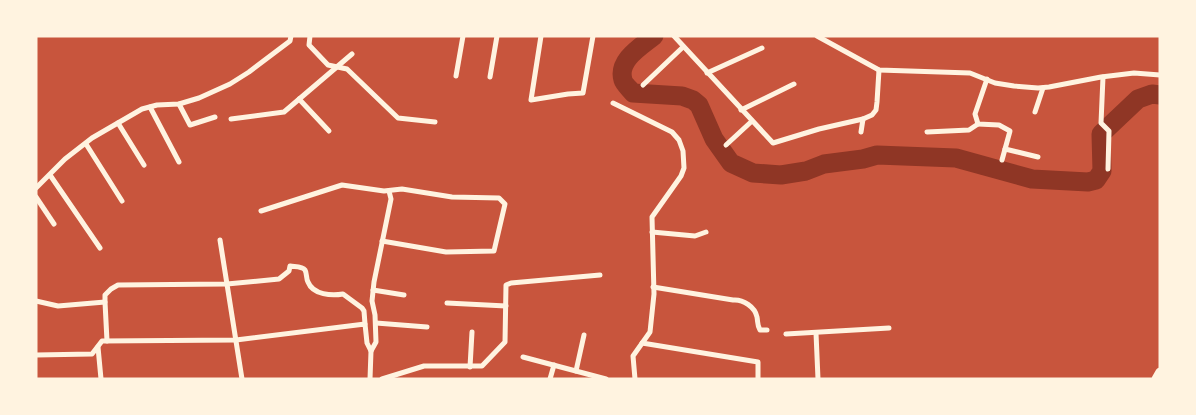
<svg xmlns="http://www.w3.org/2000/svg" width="1196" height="415" viewBox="0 0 1196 415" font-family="Signika,sans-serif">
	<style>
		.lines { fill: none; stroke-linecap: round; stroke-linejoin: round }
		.river { stroke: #8f3625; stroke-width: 19 }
		.minor { stroke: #fff3e0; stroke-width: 5 }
		.primary { stroke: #fff3e0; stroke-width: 9 }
	</style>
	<rect width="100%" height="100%" fill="#c8553d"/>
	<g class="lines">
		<!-- river -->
		<path class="river" d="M 654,36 C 642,46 617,60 623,80 C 624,84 630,89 633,93 L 682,96 L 693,100 L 699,105 L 714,139 L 731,163 L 753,173 L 781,175 L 806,171 L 824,164 L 863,159 L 877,155 L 956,158 L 1032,179 L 1088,182 L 1096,180 L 1102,171 L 1101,134 L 1138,99 L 1152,94 L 1160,95"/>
		<!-- minor -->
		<g class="minor">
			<path d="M 310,36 L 309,45 L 328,65 L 347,69 L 398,118 L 435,122"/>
			<path d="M 541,36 L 531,100 L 568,94 L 583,93 L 593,36"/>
			<path d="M 674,36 L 773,143 L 819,129 L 863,119 L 872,115 L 876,110 L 877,102 L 879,70"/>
			<path d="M 817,36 L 879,70 L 970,73 L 995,83 L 1014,86 L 1038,88 L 1049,87 L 1101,77 L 1134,73 L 1160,75"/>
			<path d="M 707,73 L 762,48"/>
			<path d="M 456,76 L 463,36"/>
			<path d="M 490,77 L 497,36"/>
			<path d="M 1103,77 L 1101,123 L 1109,131 L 1108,169"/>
			<path d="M 987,79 L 975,114 L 978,124 L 999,125 L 1010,131 L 1002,160"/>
			<path d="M 643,85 L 683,47"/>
			<path d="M 299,99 L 329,131"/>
			<path d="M 613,103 L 672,132 L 679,140 L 683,151 L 684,168 L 681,176 L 652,217 L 654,294 L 650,332 L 633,356 L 635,379"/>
			<path d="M 179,104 L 190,125 L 215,117"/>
			<path d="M 150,107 L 179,162"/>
			<path d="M 741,110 L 794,84"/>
			<path d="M 1035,112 L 1043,88"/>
			<path d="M 231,119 L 284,112 L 352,54"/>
			<path d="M 118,123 L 144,165"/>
			<path d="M 861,132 L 863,119"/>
			<path d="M 927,132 L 969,130 L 978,124"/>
			<path d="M 86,144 L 122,201"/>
			<path d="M 726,145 L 752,121"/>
			<path d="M 1005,149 L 1038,157"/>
			<path d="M 50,175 L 100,248"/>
			<path d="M 36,188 L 65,159 L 92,138 L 142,109 L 157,105 L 179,104 L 199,98 L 230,84 L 249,72 L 290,41 L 291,36"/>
			<path d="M 36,197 L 54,224"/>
			<path d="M 261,211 L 342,185 L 384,191 L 402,189 L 452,197 L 499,198 L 505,204 L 494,251 L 446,252 L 382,241"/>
			<path d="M 652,232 L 695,236 L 706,232"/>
			<path d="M 220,240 L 242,379"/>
			<path d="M 653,287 L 733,300 C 743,299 755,307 757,317 C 758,322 757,325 760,330 L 767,330"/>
			<path d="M 373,290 L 404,295"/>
			<path d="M 36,301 L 58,306 L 105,302 L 107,341"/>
			<path d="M 105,302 L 105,295 L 111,289 L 118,285 L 227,284 L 279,279 L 289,271 L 290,266 C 294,267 302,266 305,270 C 307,273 306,279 308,282 C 313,295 332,296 343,294 L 362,308 L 364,311 L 365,324"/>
			<path d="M 447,303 L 506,306"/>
			<path d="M 376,323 L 427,327"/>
			<path d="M 816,333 L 818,379"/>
			<path d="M 786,334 L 889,328"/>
			<path d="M 642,343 L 758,362 L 758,379"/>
			<path d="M 98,347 L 101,379"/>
			<path d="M 36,355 L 92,354 L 102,341 L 236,340 L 365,324 L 367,343 L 371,351"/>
			<path d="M 523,357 L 606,379"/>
			<path d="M 470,367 L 472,332"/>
			<path d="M 576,371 L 584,335"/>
			<path d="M 370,379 L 371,351 L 376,342 L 375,315 L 372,301 L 374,282 L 391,199 L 389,191"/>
			<path d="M 382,379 L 424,366 L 482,366 L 505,342 L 506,285 L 511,283 L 600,275"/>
			<path d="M 550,379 L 554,365"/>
		</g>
		<!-- primary -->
		<path class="primary" d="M 1156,379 L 1160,372"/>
	</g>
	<!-- border -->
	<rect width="1196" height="415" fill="none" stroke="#fff3e0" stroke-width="75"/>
</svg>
